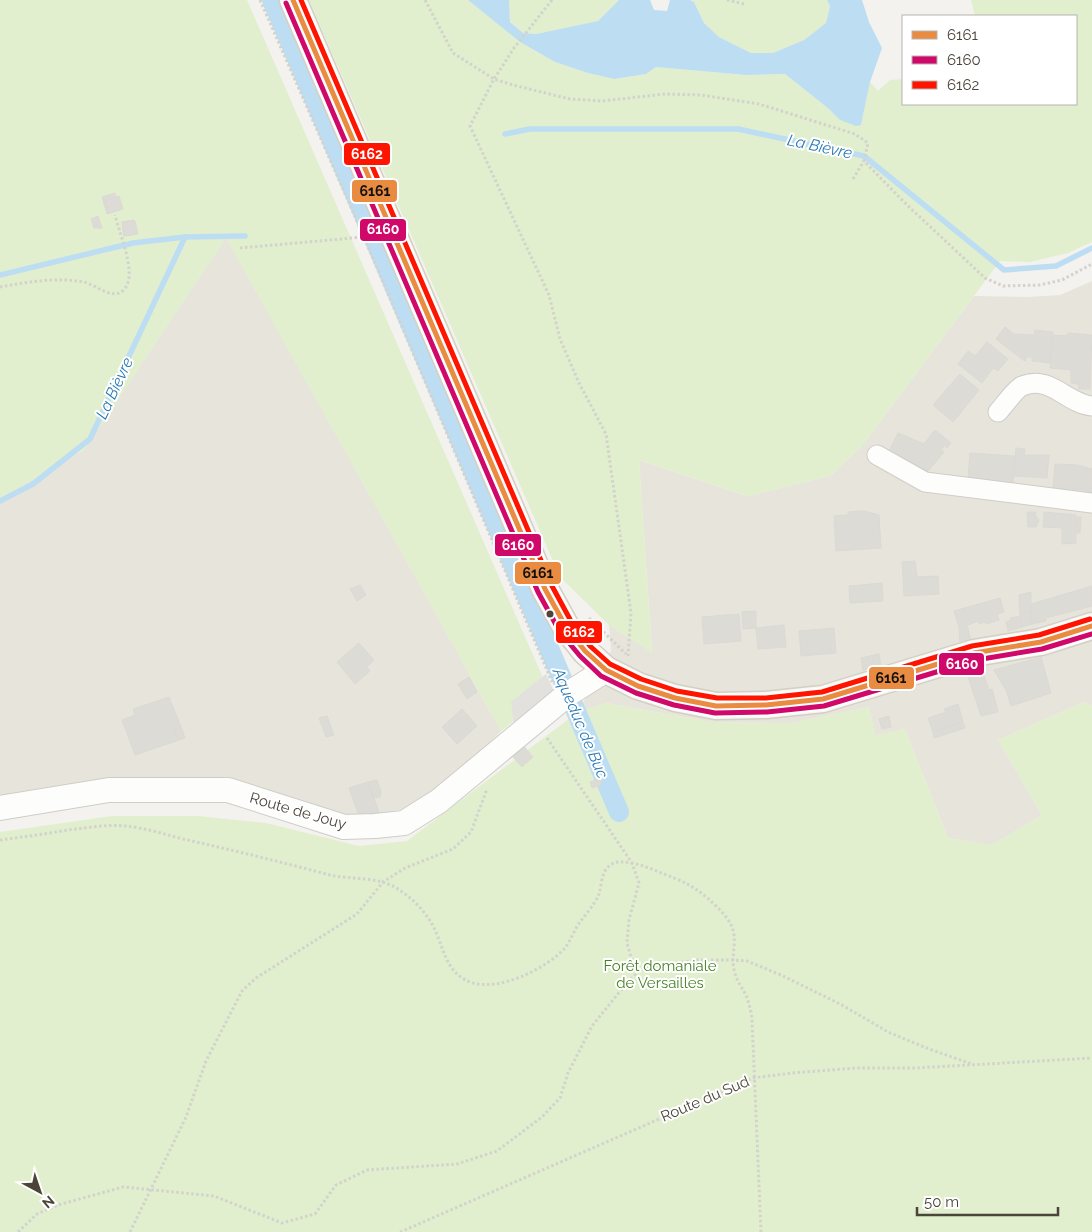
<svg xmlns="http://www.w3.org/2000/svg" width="1092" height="1232" viewBox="0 0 1092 1232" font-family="Raleway,sans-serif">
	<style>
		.residential { fill: #e7e4db }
		.green { fill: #e1efce }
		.parking { fill: #e3e1dd }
		.water { fill: #bdddf2 }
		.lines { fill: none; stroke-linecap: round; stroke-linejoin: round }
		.stream { stroke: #bdddf2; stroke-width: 5.5 }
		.canal { stroke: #bdddf2; stroke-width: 20 }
		.building { fill: #dddbd6; stroke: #dcd9d4 }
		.minor-casing { stroke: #cfcdc8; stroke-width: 21 }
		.tertiary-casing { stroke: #cfcdc8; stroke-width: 26 }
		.secondary-casing { stroke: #d3cfc5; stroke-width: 29 }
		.path { stroke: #d3d2cc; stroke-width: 3; stroke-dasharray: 2.5 2.5; stroke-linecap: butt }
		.minor { stroke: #fdfdfc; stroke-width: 19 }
		.tertiary { stroke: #fdfdfc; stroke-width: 24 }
		.secondary { stroke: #f7f6f1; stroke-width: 26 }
		.bus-1-casing { stroke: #fff; stroke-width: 9 }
		.bus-2-casing { stroke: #fff; stroke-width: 9 }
		.bus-3-casing { stroke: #fff; stroke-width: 9 }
		.bus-1 { stroke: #e98c42; stroke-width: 5 }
		.bus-2 { stroke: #cf086a; stroke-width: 5 }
		.bus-3 { stroke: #ff1400; stroke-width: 5 }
		.bus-dot { fill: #4b4438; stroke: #fff; stroke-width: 2 }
		.labels { text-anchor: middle; stroke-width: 4; stroke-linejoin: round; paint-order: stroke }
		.street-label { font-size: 15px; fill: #4b4438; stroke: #fff }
		.park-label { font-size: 15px; fill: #498127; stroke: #fff }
		.water-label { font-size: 16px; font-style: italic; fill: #2a7ab5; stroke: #fff }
		.line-badge { stroke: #fff; stroke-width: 2 }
		.badge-label { font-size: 14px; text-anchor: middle; font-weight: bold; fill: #fff }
		.pale-badge-label { font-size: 14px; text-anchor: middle; font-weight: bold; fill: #111 }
	</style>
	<rect width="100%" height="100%" fill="#f3f2ee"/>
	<!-- residential -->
	<g class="residential">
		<path d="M 226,237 L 501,731 L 445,788 L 414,807 L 366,816 L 329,814 L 273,798 L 0,802 L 0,498 L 84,450 Z"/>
		<path d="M 1092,281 L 1092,706 L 1084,702 L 998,740 L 1042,815 L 992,845 L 948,838 L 905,729 L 875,736 L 869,707 L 792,723 L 711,722 L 606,703 L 578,712 L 611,651 L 609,625 L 652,652 L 639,460 L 747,496 L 830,476 L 862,446 L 974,296 L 1028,297 L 1060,295 Z"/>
	</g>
	<!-- green -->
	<g class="green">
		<path d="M 0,0 L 247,0 L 550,694 L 501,731 L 226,238 L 84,450 L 0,498 Z"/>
		<path d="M 309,0 L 468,0 L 520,42 L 555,62 L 588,73 L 614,79 L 646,74 L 656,67 L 746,75 L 785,74 L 829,109 L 840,120 L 861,125 L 870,82 L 878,91 L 890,80 L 903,79 L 903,104 L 1076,104 L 1076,16 L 975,16 L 971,0 L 1092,0 L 1092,242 L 1068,253 L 1030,262 L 1000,261 L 862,446 L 830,476 L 747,496 L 639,460 L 652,653 L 609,625 L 560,577 Z"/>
		<path d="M 509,0 L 619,0 L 598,21 L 536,34 L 523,33 L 510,21 Z"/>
		<path d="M 690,0 L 827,0 L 830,6 L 826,23 L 804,40 L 773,53 L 751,53 L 719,37 L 704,23 L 694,2 Z"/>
		<path d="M 1084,702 L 1092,706 L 1092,1232 L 0,1232 L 0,832 L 112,816 L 198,816 L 266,823 L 359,846 L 407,841 L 578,712 L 606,703 L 711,722 L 792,723 L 869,707 L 875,735 L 905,729 L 948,838 L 992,845 L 1042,815 L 998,740 Z"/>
	</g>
	<!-- parking -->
	<path class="parking" d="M 546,674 L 556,696 L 515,731 L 511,702 Z"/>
	<!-- water -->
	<path class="water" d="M 468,0 L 509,0 L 510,22 L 523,33 L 536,34 L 598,21 L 619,0 L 650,0 L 654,10 L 667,11 L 670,0 L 690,0 L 694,2 L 704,23 L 719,37 L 751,53 L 773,53 L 804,40 L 826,23 L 830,6 L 827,0 L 862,0 L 869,22 L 882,48 L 870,82 L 861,125 L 856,126 L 840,120 L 829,109 L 785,74 L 746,75 L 656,67 L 646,74 L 614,79 L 588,73 L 555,62 L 520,42 Z"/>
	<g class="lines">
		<!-- stream -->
		<g class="stream">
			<path d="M 505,134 L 530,129 L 738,129 L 864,156 L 1004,270 L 1056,266 L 1092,248"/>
			<path d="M 0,275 L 133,243 L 185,237 L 245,236"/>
			<path d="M 0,501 L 33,484 L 90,439 L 185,237"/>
		</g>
		<!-- canal -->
		<path class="canal" d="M 272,0 L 619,812"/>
	</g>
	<!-- building -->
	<g class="building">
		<path d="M 115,193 L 120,210 L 107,214 L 102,197 Z"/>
		<path d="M 119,196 L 123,209 L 109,213 L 105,201 Z"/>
		<path d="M 98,216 L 102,228 L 94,228 L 91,219 Z"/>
		<path d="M 134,220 L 137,234 L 124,236 L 122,222 Z"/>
		<path d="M 135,221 L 138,234 L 124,236 L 122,222 Z"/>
		<path d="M 1005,327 L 1014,334 L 1034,335 L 1035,330 L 1053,332 L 1050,363 L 1032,361 L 1032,357 L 1026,357 L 1026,361 L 1023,360 L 996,339 Z"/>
		<path d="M 1068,333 L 1092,335 L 1090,389 L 1079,389 L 1078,384 L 1071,383 L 1071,370 L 1050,368 L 1053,335 L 1067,336 Z"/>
		<path d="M 987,342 L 1008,359 L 998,371 L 993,368 L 982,383 L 958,364 L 968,351 L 975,356 Z"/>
		<path d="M 960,374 L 979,390 L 953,422 L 933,405 Z"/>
		<path d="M 935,430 L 951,443 L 947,448 L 944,445 L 941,450 L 944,452 L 928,471 L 888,453 L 898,433 L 924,444 Z"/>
		<path d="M 1016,448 L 1025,449 L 1024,455 L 1049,455 L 1047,478 L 1014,476 Z"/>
		<path d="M 970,453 L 1015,456 L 1013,483 L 968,480 Z"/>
		<path d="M 1055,464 L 1078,465 L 1092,469 L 1092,494 L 1085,493 L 1084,490 L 1053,488 Z"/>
		<path d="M 864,511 L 879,515 L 881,548 L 836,551 L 834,516 L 848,515 L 848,512 Z"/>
		<path d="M 1027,512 L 1036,512 L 1035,515 L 1039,520 L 1036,527 L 1028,527 Z"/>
		<path d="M 1044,512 L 1076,515 L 1076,543 L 1062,544 L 1062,528 L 1043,527 Z"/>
		<path d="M 1076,517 L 1081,517 L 1080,533 L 1076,533 Z"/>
		<path d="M 915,561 L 917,577 L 938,576 L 939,594 L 904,596 L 902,562 Z"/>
		<path d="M 882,583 L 883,601 L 850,603 L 849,586 Z"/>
		<path d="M 360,585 L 366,595 L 357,601 L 350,589 Z"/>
		<path d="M 1092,586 L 1092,606 L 1046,618 L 1046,621 L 1032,624 L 1031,604 Z"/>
		<path d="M 1031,592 L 1031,612 L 1020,615 L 1019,595 Z"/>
		<path d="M 1000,598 L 1004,612 L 997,614 L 999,620 L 986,624 L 985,622 L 979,624 L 979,621 L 967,625 L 971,641 L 960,644 L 959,627 L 954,611 Z"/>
		<path d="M 756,611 L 756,628 L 743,629 L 742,612 Z"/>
		<path d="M 1031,612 L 1032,624 L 1022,627 L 1020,615 Z"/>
		<path d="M 739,614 L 741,641 L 704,644 L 702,617 Z"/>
		<path d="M 1021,616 L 1022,627 L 1008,631 L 1006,622 L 1010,621 L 1010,618 Z"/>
		<path d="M 784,625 L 786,647 L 758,649 L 756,628 Z"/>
		<path d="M 834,628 L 836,653 L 801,656 L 799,631 Z"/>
		<path d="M 359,643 L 374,660 L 367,667 L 370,671 L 355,684 L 337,662 Z"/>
		<path d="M 879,654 L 881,666 L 863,670 L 861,658 Z"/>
		<path d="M 1041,657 L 1051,693 L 1011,706 L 1006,690 L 994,670 Z"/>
		<path d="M 983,673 L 989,690 L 992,689 L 998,712 L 981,716 L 968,677 Z"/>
		<path d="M 469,677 L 477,692 L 467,699 L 458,684 Z"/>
		<path d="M 169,697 L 181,727 L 175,730 L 179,740 L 135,755 L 122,720 L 135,715 L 133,709 Z"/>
		<path d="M 958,704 L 963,722 L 933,732 L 928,718 L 946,712 L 944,709 Z"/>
		<path d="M 462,709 L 477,726 L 457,744 L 442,727 Z"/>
		<path d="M 327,716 L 334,735 L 326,737 L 319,718 Z"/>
		<path d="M 889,716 L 891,727 L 882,729 L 879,719 Z"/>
		<path d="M 963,722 L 965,728 L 934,738 L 933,732 Z"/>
		<path d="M 181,727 L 185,738 L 179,740 L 175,730 Z"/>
		<path d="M 523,745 L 533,757 L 522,767 L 512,756 Z"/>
		<path d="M 601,778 L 601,785 L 592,788 L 590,782 Z"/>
		<path d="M 377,780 L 381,792 L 380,797 L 374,798 L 368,782 Z"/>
		<path d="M 368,782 L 380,815 L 359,816 L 349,788 Z"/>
	</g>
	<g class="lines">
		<defs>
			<g id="minor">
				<path d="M 998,412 C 1004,406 1015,389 1022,386 C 1050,374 1067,404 1092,406"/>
				<path d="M 877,455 L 925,482 L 1092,503"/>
			</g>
			<path id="tertiary" d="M 0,808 L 109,790 L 228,790 L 344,827 L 375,826 L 404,823 L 439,801 L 568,694 L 606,670"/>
			<path id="secondary" d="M 293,0 L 545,589 L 566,627 L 585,651 L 606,670 L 638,686 L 675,698 L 716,706 L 766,705 L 823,699 L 974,653 L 1041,642 L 1092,626"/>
		</defs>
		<!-- minor casing -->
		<use href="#minor" class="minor-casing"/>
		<!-- tertiary casing -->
		<use href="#tertiary" class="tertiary-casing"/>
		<!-- secondary casing -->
		<use href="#secondary" class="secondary-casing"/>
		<!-- path -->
		<g class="path">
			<path d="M 260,0 L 364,237 L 552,682"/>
			<path d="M 425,0 L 453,53 L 494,79 L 513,85 L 570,99 L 602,101 L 665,94 L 701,95 L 759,104 L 855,134 L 868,143 L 864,161 L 907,205 L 985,278 L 1003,286 L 1040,285 L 1062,280 L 1092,264"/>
			<path d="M 552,0 L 514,48 L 494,79 L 470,126 L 549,295 L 560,339 L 579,383 L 606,434 L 631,613 L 628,656"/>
			<path d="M 727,0 L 744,4"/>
			<path d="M 853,179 L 864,161"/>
			<path d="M 240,248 L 364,237"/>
			<path d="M 0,287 C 27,282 57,277 84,282 C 97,285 117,305 127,285 C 135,269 119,232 115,215"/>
			<path d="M 589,618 L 626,654"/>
			<path d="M 547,738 L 632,863 L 639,883 L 629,920 L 627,943 L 631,957 L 639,971"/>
			<path d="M 0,840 C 23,837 45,834 68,830 C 87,828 107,824 126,826 C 145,828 164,834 183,839 C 232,850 281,862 330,875 C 351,880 377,876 396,888 C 412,897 428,914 435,930 C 445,952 447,975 473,983 C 501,991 547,968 565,948 C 571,940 574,930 580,922 C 586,914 595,904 599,894 C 602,884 601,870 612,864 C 620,858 645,866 654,870 C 682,881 695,885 716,906 C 723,913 730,920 733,930 C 737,944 730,959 735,973 C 737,981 742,988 746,995 C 749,1003 751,1011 752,1019 L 761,1232"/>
			<path d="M 18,1232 L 37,1214 L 58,1205 L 123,1187 L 214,1196 L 282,1223 L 315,1214 L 336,1185 L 367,1170 L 457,1164 L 497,1151 L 542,1117 L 560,1098 L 568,1073 L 592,1026 L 626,984 L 639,971 L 657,966 L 696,960 L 733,960 L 747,961 L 781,975 L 842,1005 L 888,1032 L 929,1049 L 972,1064"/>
			<path d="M 130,1232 L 186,1117 L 206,1061 L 242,991 L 256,978 L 357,914 L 383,882 L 405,868 L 453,849 L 471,832 L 487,789"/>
			<path d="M 400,1232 L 753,1078 L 792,1073 L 856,1068 L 916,1068 L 1092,1058"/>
		</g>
		<!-- minor -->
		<use href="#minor" class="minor"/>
		<!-- tertiary -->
		<use href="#tertiary" class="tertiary"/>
		<!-- secondary -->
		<use href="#secondary" class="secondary"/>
		<defs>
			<path id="bus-1" d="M 293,0 L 545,589 L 566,627 L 585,651 L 606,670 L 638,686 L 675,698 L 716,706 L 766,705 L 823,699 L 974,653 L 1041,642 L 1092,626"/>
			<path id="bus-2" d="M 286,3 L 538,592 L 560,632 L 580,656 L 601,676 L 636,693 L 674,705 L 715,713 L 767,712 L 824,706 L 976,660 L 1042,649 L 1092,634"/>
			<path id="bus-3" d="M 301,0 L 552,586 L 572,623 L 590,646 L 610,664 L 641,679 L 677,691 L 717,698 L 766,698 L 822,692 L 972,646 L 1039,635 L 1090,619"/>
		</defs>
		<!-- bus-1 casing -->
		<use href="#bus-1" class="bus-1-casing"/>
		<!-- bus-2 casing -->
		<use href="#bus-2" class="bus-2-casing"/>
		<!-- bus-3 casing -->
		<use href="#bus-3" class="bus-3-casing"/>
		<!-- bus-1 -->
		<use href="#bus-1" class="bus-1"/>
		<!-- bus-2 -->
		<use href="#bus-2" class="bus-2"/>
		<!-- bus-3 -->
		<use href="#bus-3" class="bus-3"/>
	</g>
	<!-- markers -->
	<circle class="bus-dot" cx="550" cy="614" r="4.5"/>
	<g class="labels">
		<!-- street labels -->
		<g class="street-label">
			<text transform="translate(298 811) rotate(16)" y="5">Route de Jouy</text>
			<text transform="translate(705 1099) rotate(-23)" y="5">Route du Sud</text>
		</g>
		<!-- park labels -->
		<g class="park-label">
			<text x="660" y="971">Forêt domaniale<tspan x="660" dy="17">de Versailles</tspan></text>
		</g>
		<!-- water labels -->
		<g class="water-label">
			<text transform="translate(820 146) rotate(12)" y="6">La Bièvre</text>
			<text transform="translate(114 388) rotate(-65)" y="6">La Bièvre</text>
			<text transform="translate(581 723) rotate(67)" y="6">Aqueduc de Buc</text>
		</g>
	</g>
	<g class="line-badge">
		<rect x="343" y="142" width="48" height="24" rx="5" fill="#ff1400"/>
		<rect x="351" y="179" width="47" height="24" rx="5" fill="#e98c42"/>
		<rect x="359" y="218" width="48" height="24" rx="5" fill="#cf086a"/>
		<rect x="494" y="533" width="48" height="24" rx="5" fill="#cf086a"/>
		<rect x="514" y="561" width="48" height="24" rx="5" fill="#e98c42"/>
		<rect x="555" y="620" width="48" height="24" rx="5" fill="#ff1400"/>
		<rect x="938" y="652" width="47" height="24" rx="5" fill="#cf086a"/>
		<rect x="868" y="666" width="47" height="24" rx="5" fill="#e98c42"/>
	</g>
	<g class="badge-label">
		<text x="367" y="159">6162</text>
		<text x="383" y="234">6160</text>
		<text x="518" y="550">6160</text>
		<text x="579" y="637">6162</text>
		<text x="962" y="669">6160</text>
	</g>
	<g class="pale-badge-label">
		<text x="375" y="196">6161</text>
		<text x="538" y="578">6161</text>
		<text x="891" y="683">6161</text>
	</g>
	<!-- legend -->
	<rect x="902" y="15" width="175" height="90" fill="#ffffff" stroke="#b7b4af"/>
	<rect x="912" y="31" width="25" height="8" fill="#e98c42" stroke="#b7b4af"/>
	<text x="947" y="40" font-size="15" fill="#4b4438">6161</text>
	<rect x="912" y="56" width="25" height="8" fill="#cf086a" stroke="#b7b4af"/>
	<text x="947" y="65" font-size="15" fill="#4b4438">6160</text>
	<rect x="912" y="81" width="25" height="8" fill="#ff1400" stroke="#b7b4af"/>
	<text x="947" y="90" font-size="15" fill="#4b4438">6162</text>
	<!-- north arrow -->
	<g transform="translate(40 1192) rotate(140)" stroke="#ffffff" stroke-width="4" paint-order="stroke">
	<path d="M0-4L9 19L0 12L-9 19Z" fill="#4b4438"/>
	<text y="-8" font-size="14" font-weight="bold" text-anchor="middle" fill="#4b4438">N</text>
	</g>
	<!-- scale -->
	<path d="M917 1207v8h141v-8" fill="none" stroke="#4b4438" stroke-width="2.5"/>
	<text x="924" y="1207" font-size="15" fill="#4b4438" stroke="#ffffff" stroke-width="4" paint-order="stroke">50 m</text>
</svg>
